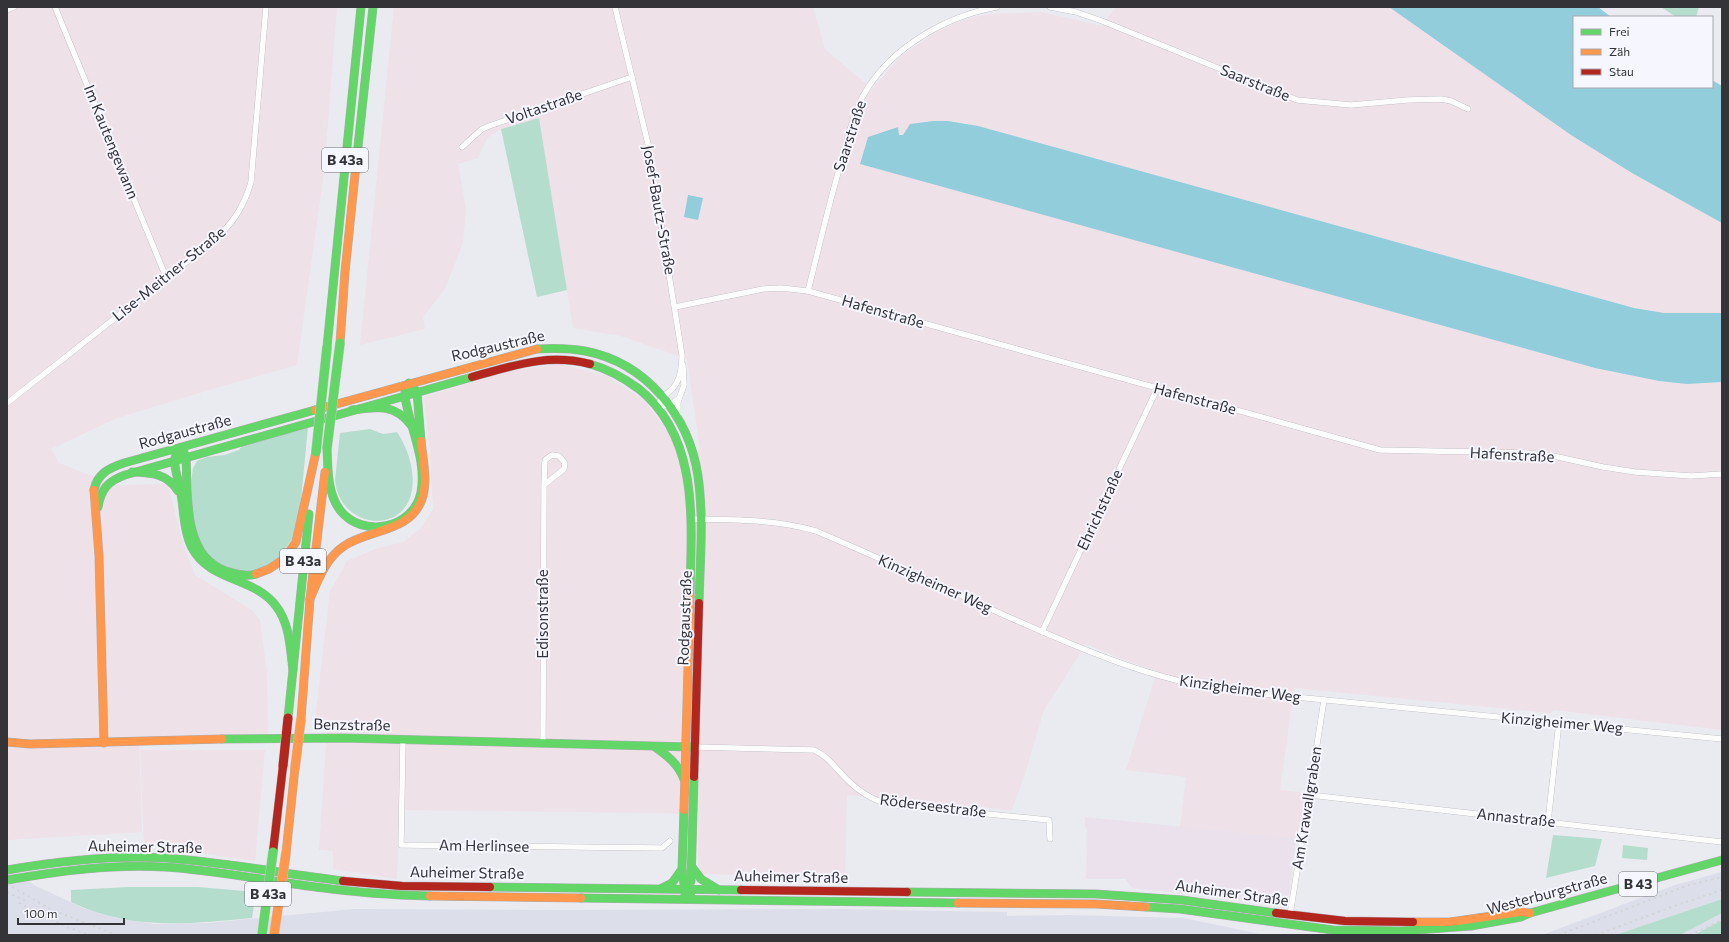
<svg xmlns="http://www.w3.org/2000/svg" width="1729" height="942" viewBox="0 0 1729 942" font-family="Commissioner,sans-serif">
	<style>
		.commercial { fill: #ebe1ed }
		.industrial { fill: #eee1e8 }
		.built { fill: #dcdeea }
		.green { fill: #b5ddce }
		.water { fill: #92cddc }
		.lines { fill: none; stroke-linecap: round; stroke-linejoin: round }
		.street-casing { stroke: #adadb1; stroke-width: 6 }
		.fast-casing { stroke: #adadb1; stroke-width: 9 }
		.slow-casing { stroke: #adadb1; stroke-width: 9 }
		.jam-casing { stroke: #adadb1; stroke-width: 9 }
		.street { stroke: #fcfcfd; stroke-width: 5.5 }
		.fast { stroke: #63d668; stroke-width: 8 }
		.slow { stroke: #ff974d; stroke-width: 8 }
		.jam { stroke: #b3261e; stroke-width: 8 }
		.rail { stroke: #d4d4d6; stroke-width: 2; stroke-dasharray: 2 4; stroke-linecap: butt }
		.fast-bridge-casing { stroke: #c7c7ca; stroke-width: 10; stroke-linecap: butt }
		.slow-bridge-casing { stroke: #c7c7ca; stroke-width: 10; stroke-linecap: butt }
		.jam-bridge-casing { stroke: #c7c7ca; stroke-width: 10; stroke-linecap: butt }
		.fast-bridge { stroke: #63d668; stroke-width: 9 }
		.slow-bridge { stroke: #ff974d; stroke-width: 9 }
		.jam-bridge { stroke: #b3261e; stroke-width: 9 }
		.labels { text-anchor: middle; stroke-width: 4; stroke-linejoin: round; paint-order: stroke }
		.shield { fill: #f5f6ff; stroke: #6e6e74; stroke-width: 1 }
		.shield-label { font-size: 14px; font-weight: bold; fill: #343438 }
		.street-label { font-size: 15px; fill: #343438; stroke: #f5f6ff }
	</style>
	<rect width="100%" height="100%" fill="#eaebf0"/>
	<!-- commercial -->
	<path class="commercial" d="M 1085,817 L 1296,838 L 1288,905 L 1132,888 L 1125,879 L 1086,879 L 1087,828 L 1085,827 Z"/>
	<!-- industrial -->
	<g class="industrial">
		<path d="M 14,7 L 337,7 L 324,172 L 297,365 L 216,388 L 117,418 L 51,449 L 59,463 L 115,485 L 168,484 L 183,544 L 195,575 L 252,610 L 260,620 L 267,672 L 268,734 L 139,738 L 142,832 L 8,840 L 7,10 Z"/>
		<path d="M 394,7 L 813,7 L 825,49 L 872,89 L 900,57 L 934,33 L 953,24 L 974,17 L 992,14 L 1041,12 L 1102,26 L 1116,7 L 1389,7 L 1571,135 L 1632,173 L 1722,223 L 1722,313 L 1664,313 L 1634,308 L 964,123 L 933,121 L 910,124 L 903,135 L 899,135 L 897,127 L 868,137 L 860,163 L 1595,368 L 1659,381 L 1687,384 L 1722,382 L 1722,730 L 1554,710 L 1550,713 L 1294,688 L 1280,790 L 1314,794 L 1307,839 L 1180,827 L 1186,777 L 1126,770 L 1157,671 L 1124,660 L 1086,644 L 1044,710 L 1025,774 L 1012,810 L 847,795 L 845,877 L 702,874 L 698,865 L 698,814 L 648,813 L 399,810 L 397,879 L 333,869 L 333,851 L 319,850 L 327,728 L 314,728 L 330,591 L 347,561 L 375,549 L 403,542 L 421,528 L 433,509 L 430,451 L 424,397 L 505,372 L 559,364 L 607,376 L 644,400 L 669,433 L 681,465 L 700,449 L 687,359 L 621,336 L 573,328 L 539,118 L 501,129 L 487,138 L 478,158 L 458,164 L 466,208 L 463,243 L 445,289 L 423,317 L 425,329 L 360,345 Z"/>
		<path d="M 140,750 L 265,750 L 255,861 L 144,845 Z"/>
	</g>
	<!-- built -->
	<g class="built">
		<path d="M 7,866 L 34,885 L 83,908 L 116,918 L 154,924 L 207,923 L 355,909 L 544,910 L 836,909 L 1007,912 L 1007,916 L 1069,915 L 1184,918 L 1265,935 L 7,935 Z"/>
		<path d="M 1722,872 L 1722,899 L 1615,935 L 1542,935 L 1675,885 Z"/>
		<path d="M 1722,913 L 1722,920 L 1694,935 L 1680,935 Z"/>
	</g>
	<!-- green -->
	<g class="green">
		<path d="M 1661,7 L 1699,7 L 1696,17 L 1676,17 Z"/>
		<path d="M 539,118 L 567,290 L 537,297 L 501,129 Z"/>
		<path d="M 308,427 L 298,531 L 275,563 L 247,573 L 217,565 L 194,534 L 191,481 L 193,468 L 197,461 L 207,457 L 224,455 L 239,450 L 242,446 Z"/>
		<path d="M 370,429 L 383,434 L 397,432 C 405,444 410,457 412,471 C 421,537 340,535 335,480 L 340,433 Z"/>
		<path d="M 1553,835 L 1602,839 L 1595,866 L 1546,878 Z"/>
		<path d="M 1623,845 L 1648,848 L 1647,860 L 1622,858 Z"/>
		<path d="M 128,887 L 198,887 L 256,892 L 252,918 C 187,924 132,931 71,902 L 71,890 Z"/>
		<path d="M 1722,899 L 1722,913 L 1680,935 L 1615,935 Z"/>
		<path d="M 1722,920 L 1722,935 L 1694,935 Z"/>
	</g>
	<!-- water -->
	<g class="water">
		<path d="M 1389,7 L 1598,7 L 1611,17 L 1574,17 L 1574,87 L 1712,87 L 1712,80 L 1722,86 L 1722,223 L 1632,173 L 1571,135 Z"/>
		<path d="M 933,121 L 948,121 L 978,126 L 1634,308 L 1664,313 L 1722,313 L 1722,382 L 1687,384 L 1659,381 L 1595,368 L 860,164 L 868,137 L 898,127 L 899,135 L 903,135 L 910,124 Z"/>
		<path d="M 688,195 L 703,198 L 698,220 L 684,217 Z"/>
	</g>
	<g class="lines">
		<defs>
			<g id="street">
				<path d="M 55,7 L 166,277"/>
				<path d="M 615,7 L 648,144 L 682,355 C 682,366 681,379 673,388 C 667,394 660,398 657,407 L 670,405 L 679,398"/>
				<path d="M 1050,7 L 1076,12 L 1102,21 L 1297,100 L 1351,105 L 1407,100 L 1441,99 L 1451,101 L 1468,109"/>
				<path d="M 7,10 L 14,7"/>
				<path d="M 462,147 L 482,129 L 489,126 L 632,77"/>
				<path d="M 808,291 C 819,247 829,203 842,159 C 847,141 851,122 859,104 C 883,52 942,17 997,7"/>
				<path d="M 675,307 L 763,289 L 781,288 L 808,291 L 1380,450 L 1528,453 L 1558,457 L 1603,467 L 1635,472 L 1691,476 L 1722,474"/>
				<path d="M 7,403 L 212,242 C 232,225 244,207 251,182 L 266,7"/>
				<path d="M 678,416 L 678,402 L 684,385 L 683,365"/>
				<path d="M 691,519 C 733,520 775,519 816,531 C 882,559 947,589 1013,619 C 1081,649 1150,679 1225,690 L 1722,739"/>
				<path d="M 1042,632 L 1157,389"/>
				<path d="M 403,740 L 401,845 L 662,848 L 670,841"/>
				<path d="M 543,744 L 544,485 L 564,469 L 565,463 L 559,456 L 552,455 L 545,460 L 544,485"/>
				<path d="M 696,747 L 814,750 C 825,755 831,762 838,770 C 855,789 871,802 896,805 L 1049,820 L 1050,839"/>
				<path d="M 1310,795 L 1722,842"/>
				<path d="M 1548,822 L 1559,722"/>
				<path d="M 1290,915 L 1324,700"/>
			</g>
			<g id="fast">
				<path d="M 356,165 L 373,7"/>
				<path d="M 327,347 L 361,7"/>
				<path d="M 537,349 C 553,348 569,348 585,351 C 647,363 689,416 698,476 C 704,518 700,561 699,603"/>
				<path d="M 590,364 C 608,369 624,378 639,389 C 701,439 691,525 690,597"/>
				<path d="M 352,410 C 376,407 394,403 411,425"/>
				<path d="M 327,448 C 328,468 327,493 340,510 C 362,539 414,529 421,492 C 427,460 410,428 405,397 L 405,391 L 409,383 L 417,392 L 421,441"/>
				<path d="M 132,472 C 151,473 167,473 178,491"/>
				<path d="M 94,490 C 97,474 109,468 124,463 L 315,410"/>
				<path d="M 98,507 C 101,489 108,481 125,475 L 472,377"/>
				<path d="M 256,574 C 246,577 236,574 226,571 C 182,556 188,494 186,457 L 183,450 L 180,448 C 170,458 177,475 180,488 C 184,507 183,530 192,548 C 210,582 255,577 276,606 C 290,624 290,648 293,670"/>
				<path d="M 288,718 L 309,514"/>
				<path d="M 222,739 L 344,738 L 691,747"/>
				<path d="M 655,747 C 668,756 678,764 684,779"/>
				<path d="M 684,810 L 682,869 L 684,884 L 691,893"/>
				<path d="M 692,867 L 701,879 L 719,890"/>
				<path d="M 7,870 C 59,861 112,855 165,858 C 225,862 284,874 343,881"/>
				<path d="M 7,880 C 59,871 112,864 164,867 C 218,870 271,882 324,888 C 360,893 395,895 430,896"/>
				<path d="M 490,887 L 741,890"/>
				<path d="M 662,888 L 672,883 L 682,869"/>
				<path d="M 907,892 L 1096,894 L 1182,900 L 1276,913"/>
				<path d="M 685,894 L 691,881 L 694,777"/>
				<path d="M 581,898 L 958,903"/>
				<path d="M 1146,907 L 1180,909 L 1333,930 L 1402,931 L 1471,926"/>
				<path d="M 1471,926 L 1521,917 L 1530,913 L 1722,860"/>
			</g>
			<g id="slow">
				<path d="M 340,343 L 345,272 L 356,165"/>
				<path d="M 315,410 L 537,349"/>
				<path d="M 94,490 L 99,556 L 104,743"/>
				<path d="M 256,574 L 269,569 L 284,559 L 296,542 L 316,452"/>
				<path d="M 310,599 C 318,580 326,558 344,546 C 369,529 411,532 422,499 C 428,482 423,459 421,441"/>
				<path d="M 301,719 L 310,599 L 325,472"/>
				<path d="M 7,742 L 30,744 L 222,739"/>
				<path d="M 684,810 L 690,597"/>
				<path d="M 286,853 L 295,768"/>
				<path d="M 430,896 L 581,898"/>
				<path d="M 958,903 L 1096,904 L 1146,907"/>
				<path d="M 1413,922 L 1450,922 L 1520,912 L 1530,913"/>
			</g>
			<g id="jam">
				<path d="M 472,377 C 513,366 547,353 590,364"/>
				<path d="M 694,777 L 699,603"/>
				<path d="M 273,852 L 283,766"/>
				<path d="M 343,881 L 402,886 L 490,887"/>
				<path d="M 741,890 L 907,892"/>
				<path d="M 1276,913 L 1345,921 L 1413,922"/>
			</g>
		</defs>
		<!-- street casing -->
		<use href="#street" class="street-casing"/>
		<!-- fast casing -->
		<use href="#fast" class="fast-casing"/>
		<!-- slow casing -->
		<use href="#slow" class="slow-casing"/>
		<!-- jam casing -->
		<use href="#jam" class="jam-casing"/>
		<!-- street -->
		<use href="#street" class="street"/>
		<!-- fast -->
		<use href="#fast" class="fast"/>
		<!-- slow -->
		<use href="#slow" class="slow"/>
		<!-- jam -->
		<use href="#jam" class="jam"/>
		<!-- rail -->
		<g class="rail">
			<path d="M 7,884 L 52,910 L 117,935"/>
			<path d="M 7,892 L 28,902"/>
			<path d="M 19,903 L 67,927 L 89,935"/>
			<path d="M 1559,935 L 1686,886 L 1722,877"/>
			<path d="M 1596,935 L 1680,904 L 1722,890"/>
			<path d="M 1690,935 L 1722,920"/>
		</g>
		<defs>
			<g id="fast-bridge">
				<path d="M 327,448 L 340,343"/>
				<path d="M 316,452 L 327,347"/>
				<path d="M 262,935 L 273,852"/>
			</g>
			<g id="slow-bridge">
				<path d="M 295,768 L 301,719"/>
				<path d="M 274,935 L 286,853"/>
			</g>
			<path id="jam-bridge" d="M 283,766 L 288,718"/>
		</defs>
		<!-- fast-bridge casing -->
		<use href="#fast-bridge" class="fast-bridge-casing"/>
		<!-- slow-bridge casing -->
		<use href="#slow-bridge" class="slow-bridge-casing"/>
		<!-- jam-bridge casing -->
		<use href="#jam-bridge" class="jam-bridge-casing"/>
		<!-- fast-bridge -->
		<use href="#fast-bridge" class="fast-bridge"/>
		<!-- slow-bridge -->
		<use href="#slow-bridge" class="slow-bridge"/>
		<!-- jam-bridge -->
		<use href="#jam-bridge" class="jam-bridge"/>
	</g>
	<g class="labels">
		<!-- shield labels -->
		<g class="shield">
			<rect x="322" y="148" width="46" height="24" rx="3"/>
			<rect x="280" y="549" width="46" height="24" rx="3"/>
			<rect x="1619" y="872" width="38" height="24" rx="3"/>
			<rect x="245" y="882" width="46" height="24" rx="3"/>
		</g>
		<g class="shield-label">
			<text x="345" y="165">B 43a</text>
			<text x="303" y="566">B 43a</text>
			<text x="1638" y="889">B 43</text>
			<text x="268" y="899">B 43a</text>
		</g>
		<!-- street labels -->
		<g class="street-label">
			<text transform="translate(1255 83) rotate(22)" y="5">Saarstraße</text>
			<text transform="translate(544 107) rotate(-19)" y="5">Voltastraße</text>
			<text transform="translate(850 136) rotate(-72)" y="5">Saarstraße</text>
			<text transform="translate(111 142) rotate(68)" y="5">Im Kautengewann</text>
			<text transform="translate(659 210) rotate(80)" y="5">Josef-Bautz-Straße</text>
			<text transform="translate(169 274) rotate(-39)" y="5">Lise-Meitner-Straße</text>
			<text transform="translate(883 312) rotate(16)" y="5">Hafenstraße</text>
			<text transform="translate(498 346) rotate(-13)" y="5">Rodgaustraße</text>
			<text transform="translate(1195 399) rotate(15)" y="5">Hafenstraße</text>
			<text transform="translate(185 432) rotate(-15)" y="5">Rodgaustraße</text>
			<text transform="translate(1512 455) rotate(3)" y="5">Hafenstraße</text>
			<text transform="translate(1100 510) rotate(-65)" y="5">Ehrichstraße</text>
			<text transform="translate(935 584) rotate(24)" y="5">Kinzigheimer Weg</text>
			<text transform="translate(543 614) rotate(-90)" y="5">Edisonstraße</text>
			<text transform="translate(685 618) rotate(-88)" y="5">Rodgaustraße</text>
			<text transform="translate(1240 689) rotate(8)" y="5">Kinzigheimer Weg</text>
			<text transform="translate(1562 723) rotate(5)" y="5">Kinzigheimer Weg</text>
			<text transform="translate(352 725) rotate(1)" y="5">Benzstraße</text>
			<text transform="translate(933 806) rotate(7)" y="5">Röderseestraße</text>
			<text transform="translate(1307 808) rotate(-81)" y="5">Am Krawallgraben</text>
			<text transform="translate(1516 818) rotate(6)" y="5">Annastraße</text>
			<text transform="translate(484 846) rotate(1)" y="5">Am Herlinsee</text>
			<text transform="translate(145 847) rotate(1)" y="5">Auheimer Straße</text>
			<text transform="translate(467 873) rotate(1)" y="5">Auheimer Straße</text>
			<text transform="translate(791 877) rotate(1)" y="5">Auheimer Straße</text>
			<text transform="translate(1232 893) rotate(8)" y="5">Auheimer Straße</text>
			<text transform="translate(1547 894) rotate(-15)" y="5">Westerburgstraße</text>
		</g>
	</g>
	<!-- border -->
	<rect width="1729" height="942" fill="none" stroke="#343438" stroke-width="16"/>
	<!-- legend -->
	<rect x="1573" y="16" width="140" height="72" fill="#f5f6ff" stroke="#a8a8af"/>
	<rect x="1581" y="29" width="20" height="6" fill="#63d668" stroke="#a8a8af"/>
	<text x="1609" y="36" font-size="12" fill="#343438">Frei</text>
	<rect x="1581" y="49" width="20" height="6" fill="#ff974d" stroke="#a8a8af"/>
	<text x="1609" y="56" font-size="12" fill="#343438">Zäh</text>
	<rect x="1581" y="69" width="20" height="6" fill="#b3261e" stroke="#a8a8af"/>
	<text x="1609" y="76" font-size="12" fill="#343438">Stau</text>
	<!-- scale -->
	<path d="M18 918v6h106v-6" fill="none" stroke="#343438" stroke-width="2"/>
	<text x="24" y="918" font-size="12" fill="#343438" stroke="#f5f6ff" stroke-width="3" paint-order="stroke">100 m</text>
</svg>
